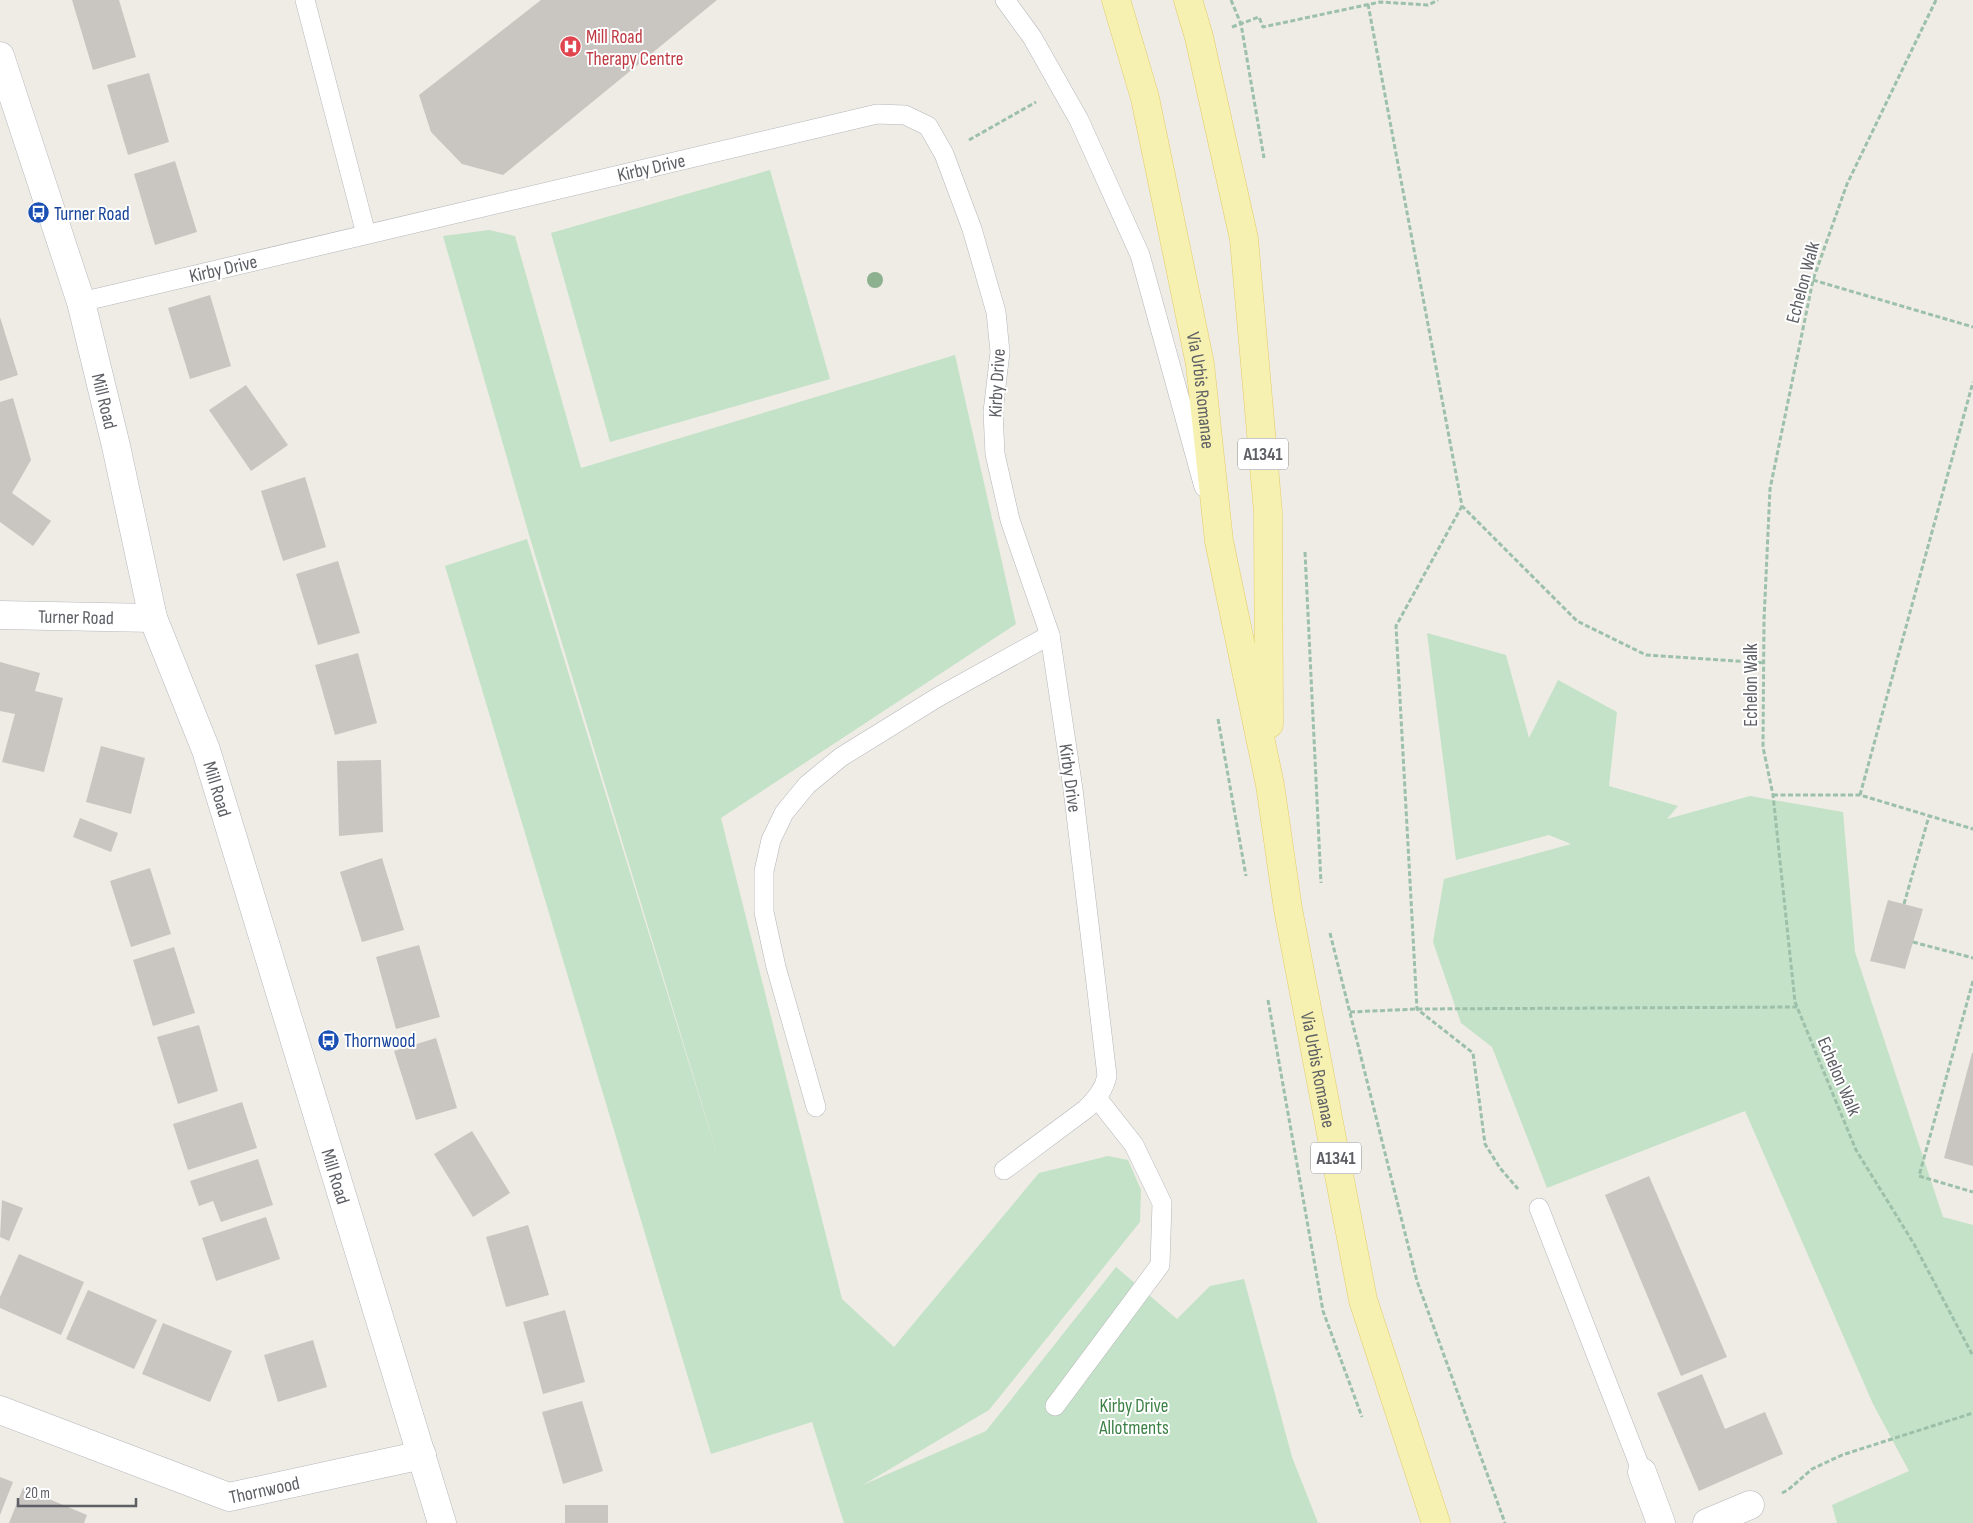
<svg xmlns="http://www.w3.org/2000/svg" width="1973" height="1523" viewBox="0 0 1973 1523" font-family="'Sofia Sans Condensed',sans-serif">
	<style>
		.green { fill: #c4e2c7 }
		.building { fill: #c9c6c2 }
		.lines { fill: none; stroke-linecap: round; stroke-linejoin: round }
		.lane-casing { stroke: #b5b6ba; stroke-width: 20 }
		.street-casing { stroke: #b5b6ba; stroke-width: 29 }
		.secondary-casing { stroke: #b6b8bd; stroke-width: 29 }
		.primary-casing { stroke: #e3cb69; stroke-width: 29 }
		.path { stroke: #9dc0aa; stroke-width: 3; stroke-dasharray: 5 2.5; stroke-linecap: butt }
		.lane { stroke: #fff; stroke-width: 19 }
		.street { stroke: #fff; stroke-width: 28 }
		.secondary { stroke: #fff; stroke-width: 28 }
		.primary { stroke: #f7f1b1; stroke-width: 28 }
		.tree { fill: #8db18e }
		.labels { text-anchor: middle; stroke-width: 4; stroke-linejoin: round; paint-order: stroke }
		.shield { fill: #fff; stroke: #8e8f92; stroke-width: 1 }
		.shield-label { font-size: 18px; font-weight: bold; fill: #5d5f64 }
		.health-label { font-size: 19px; fill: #be3a42; stroke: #fff; text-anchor: start }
		.street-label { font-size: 19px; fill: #5d5f64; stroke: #fff }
		.transit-label { font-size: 19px; fill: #164399; stroke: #fff; text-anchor: start }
		.park-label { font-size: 19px; fill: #3e8147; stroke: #fff }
	</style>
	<rect width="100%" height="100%" fill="#eeece5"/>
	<!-- green -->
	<g class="green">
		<path d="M 770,170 L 830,379 L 610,442 L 551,233 Z"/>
		<path d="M 489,230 L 515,236 L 581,468 L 955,355 L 1016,624 L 721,818 L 842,1299 L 894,1347 L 1039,1173 L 1108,1156 L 1128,1160 L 1141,1190 L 1140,1222 L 989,1410 L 863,1485 L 986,1431 L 1116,1267 L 1177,1319 L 1210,1286 L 1244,1279 L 1292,1457 L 1318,1523 L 844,1523 L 812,1422 L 711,1454 L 445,566 L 527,539 L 725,1180 L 530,538 L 443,236 Z"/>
		<path d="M 1427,633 L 1506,655 L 1529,738 L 1558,680 L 1617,712 L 1609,786 L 1678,806 L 1667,819 L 1750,796 L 1843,812 L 1855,952 L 1943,1217 L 1973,1225 L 1973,1523 L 1837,1523 L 1832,1505 L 1909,1471 L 1873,1404 L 1745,1111 L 1547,1188 L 1492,1047 L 1461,1023 L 1433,942 L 1444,879 L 1571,844 L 1549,835 L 1456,860 Z"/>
	</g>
	<!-- building -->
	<g class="building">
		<path d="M 72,0 L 119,0 L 136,57 L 93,70 Z"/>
		<path d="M 541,0 L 717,0 L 503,175 L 462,164 L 431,132 L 419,95 Z"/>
		<path d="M 149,73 L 169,142 L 128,155 L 107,85 Z"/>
		<path d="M 175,161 L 197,232 L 155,245 L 134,174 Z"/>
		<path d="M 210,295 L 231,366 L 190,379 L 168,308 Z"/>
		<path d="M 0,317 L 18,375 L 0,381 Z"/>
		<path d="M 246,385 L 288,445 L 251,471 L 209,410 Z"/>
		<path d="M 13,398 L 31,460 L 12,493 L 51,521 L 33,546 L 0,522 L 0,402 Z"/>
		<path d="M 305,477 L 326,547 L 283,561 L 261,491 Z"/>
		<path d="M 338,561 L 360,633 L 318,645 L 296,574 Z"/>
		<path d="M 358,653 L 377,723 L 335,735 L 315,665 Z"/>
		<path d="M 0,662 L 40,673 L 35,691 L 63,698 L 44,772 L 2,762 L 15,714 L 0,711 Z"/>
		<path d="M 101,746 L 145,758 L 131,814 L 86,802 Z"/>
		<path d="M 381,760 L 383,832 L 339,836 L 337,761 Z"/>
		<path d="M 80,818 L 118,833 L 111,852 L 73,837 Z"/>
		<path d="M 382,858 L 404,930 L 362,942 L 340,872 Z"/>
		<path d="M 150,868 L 171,934 L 131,947 L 110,881 Z"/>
		<path d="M 1888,900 L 1923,909 L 1905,969 L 1870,961 Z"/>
		<path d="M 419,945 L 440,1017 L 396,1029 L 376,957 Z"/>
		<path d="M 174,947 L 195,1013 L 153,1026 L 133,960 Z"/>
		<path d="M 199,1025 L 218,1091 L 178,1104 L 157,1037 Z"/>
		<path d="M 436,1038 L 457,1108 L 416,1120 L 394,1051 Z"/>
		<path d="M 1972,1053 L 1973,1053 L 1973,1166 L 1944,1158 Z"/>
		<path d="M 242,1102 L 257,1148 L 188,1170 L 173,1124 Z"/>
		<path d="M 472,1131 L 510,1193 L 473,1217 L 434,1154 Z"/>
		<path d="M 258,1159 L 273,1205 L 221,1222 L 213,1201 L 199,1206 L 190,1181 Z"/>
		<path d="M 1649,1176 L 1727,1357 L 1681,1376 L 1605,1195 Z"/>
		<path d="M 2,1200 L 23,1208 L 9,1241 L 0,1237 Z"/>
		<path d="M 266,1217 L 280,1259 L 216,1281 L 202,1238 Z"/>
		<path d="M 528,1225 L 549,1295 L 506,1307 L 486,1237 Z"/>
		<path d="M 19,1254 L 84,1282 L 61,1335 L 0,1308 L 0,1297 Z"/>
		<path d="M 88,1290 L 157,1320 L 134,1369 L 66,1339 Z"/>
		<path d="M 565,1310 L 585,1382 L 543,1394 L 523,1322 Z"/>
		<path d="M 163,1323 L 232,1351 L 210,1402 L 142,1374 Z"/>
		<path d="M 313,1340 L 327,1387 L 278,1402 L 264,1355 Z"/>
		<path d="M 1702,1374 L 1725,1429 L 1765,1412 L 1783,1454 L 1699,1491 L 1657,1393 Z"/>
		<path d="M 582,1401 L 603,1471 L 563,1484 L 542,1412 Z"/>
		<path d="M 0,1477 L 13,1482 L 0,1515 Z"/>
		<path d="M 23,1488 L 87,1515 L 84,1523 L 9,1523 Z"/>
		<rect x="565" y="1505" width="43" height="18"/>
	</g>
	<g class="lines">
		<defs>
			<g id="lane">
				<path d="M 305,0 L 366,234"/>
				<path d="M 1005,0 L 1032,37 L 1079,120 L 1140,255 L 1204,487"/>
				<path d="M 81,302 L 877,114 L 905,115 L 928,126 L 944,154 L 972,229 L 996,312 L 1000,352 L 993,412 L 995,454 L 1010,520 L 1050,635 L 1073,789 L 1107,1076 C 1104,1090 1096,1099 1086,1109 L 1004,1170"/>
				<path d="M 816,1107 L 776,967 L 764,912 L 764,871 L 771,840 L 784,813 L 807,785 L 841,757 L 938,697 L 1050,635"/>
				<path d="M 1539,1208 L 1642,1472"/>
				<path d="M 1055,1406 L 1160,1265 L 1162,1203 L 1134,1145 L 1097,1098"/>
			</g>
			<g id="street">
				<path id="s1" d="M 0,1410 L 229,1497 L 422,1455"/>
				<path d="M 1642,1472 L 1661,1523"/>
				<path d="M 1707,1523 L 1750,1505"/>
			</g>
			<g id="secondary">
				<path id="s2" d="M 0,56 L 81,302 L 116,446 L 153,618 L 206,750 L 442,1523"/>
				<path id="s3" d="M 0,615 L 153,618"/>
			</g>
			<g id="primary">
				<path id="s4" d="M 1116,0 L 1145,98 L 1200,364 L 1219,541 L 1270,785 L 1288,909 L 1363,1300 L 1436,1523"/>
				<path d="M 1188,0 L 1199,37 L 1244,239 L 1268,512 L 1269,724"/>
			</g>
		</defs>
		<!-- lane casing -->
		<use href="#lane" class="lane-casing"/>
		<!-- street casing -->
		<use href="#street" class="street-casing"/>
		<!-- secondary casing -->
		<use href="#secondary" class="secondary-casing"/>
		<!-- primary casing -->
		<use href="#primary" class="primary-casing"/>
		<!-- path -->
		<g class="path">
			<path d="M 1231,0 L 1241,24 L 1264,158"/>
			<path d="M 1936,0 L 1847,184 L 1813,280 L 1770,489 L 1764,620 L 1763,747 L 1773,795 L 1795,1002 L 1856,1150 L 1914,1244 L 1973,1356"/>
			<path d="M 1368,4 L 1462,506 L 1577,621 L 1646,655 L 1765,663"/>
			<path d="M 1232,27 L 1259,17 L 1263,27 L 1380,2 L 1428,5 L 1438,0"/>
			<path d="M 969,140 L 1036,102"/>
			<path d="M 1813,280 L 1973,327"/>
			<path d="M 1462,506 L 1396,626 L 1417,1009 L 1473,1053 L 1485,1144 L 1500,1168 L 1518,1189"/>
			<path d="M 1305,552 L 1321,883"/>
			<path d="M 1218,719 L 1246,876"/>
			<path d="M 1773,795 L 1860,795 L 1973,829"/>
			<path d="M 1860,795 L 1973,382"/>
			<path d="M 1904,904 L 1929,816"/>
			<path d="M 1330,933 L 1417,1281 L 1505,1523"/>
			<path d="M 1913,942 L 1973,958"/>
			<path d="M 1973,981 L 1919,1176 L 1973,1192"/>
			<path d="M 1268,1000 L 1323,1311 L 1362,1417"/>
			<path d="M 1350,1012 L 1417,1009 L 1797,1007"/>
			<path d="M 1782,1493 L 1788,1490 L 1812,1469 L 1842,1455 L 1973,1413"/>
		</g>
		<!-- lane -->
		<use href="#lane" class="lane"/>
		<!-- street -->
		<use href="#street" class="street"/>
		<!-- secondary -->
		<use href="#secondary" class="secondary"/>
		<!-- primary -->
		<use href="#primary" class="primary"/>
	</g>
	<!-- trees -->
	<circle class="tree" cx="875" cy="280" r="8"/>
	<!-- icons -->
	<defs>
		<symbol id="hospital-disc" viewBox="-11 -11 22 22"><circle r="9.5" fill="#e0444e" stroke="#fff"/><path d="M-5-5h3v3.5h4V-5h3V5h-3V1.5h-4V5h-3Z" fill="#fff"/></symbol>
		<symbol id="bus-disc" viewBox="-11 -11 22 22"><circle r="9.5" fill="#1a4fb4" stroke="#fff"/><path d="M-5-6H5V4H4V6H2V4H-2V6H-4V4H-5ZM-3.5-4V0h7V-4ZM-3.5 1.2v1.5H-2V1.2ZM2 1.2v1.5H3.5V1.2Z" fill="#fff"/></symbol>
	</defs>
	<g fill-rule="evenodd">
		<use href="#hospital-disc" x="558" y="34" width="25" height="25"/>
		<use href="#bus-disc" x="26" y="200" width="25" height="25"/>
		<use href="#bus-disc" x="316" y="1028" width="25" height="25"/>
	</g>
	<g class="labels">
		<!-- shield labels -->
		<g class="shield">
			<rect x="1238" y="438.5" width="50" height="31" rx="4"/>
			<rect x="1311" y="1142.5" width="50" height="31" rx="4"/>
		</g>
		<g class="shield-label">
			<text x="1263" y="460">A1341</text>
			<text x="1336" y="1164">A1341</text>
		</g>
		<!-- health labels -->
		<g class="health-label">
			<text x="586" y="43">Mill Road<tspan x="586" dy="22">Therapy Centre</tspan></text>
		</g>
		<!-- street labels -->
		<g class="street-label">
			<text transform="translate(651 167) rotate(-13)" y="7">Kirby Drive</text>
			<text transform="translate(223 268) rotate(-13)" y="7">Kirby Drive</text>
			<text transform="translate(1802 282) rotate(-75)" y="7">Echelon Walk</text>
			<text transform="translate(996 383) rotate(-87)" y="7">Kirby Drive</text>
			<text dy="7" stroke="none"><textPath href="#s4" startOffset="400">Via Urbis Romanae</textPath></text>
			<text dy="7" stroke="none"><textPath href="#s2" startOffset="361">Mill Road</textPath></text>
			<text dy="7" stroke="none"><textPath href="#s3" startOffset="76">Turner Road</textPath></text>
			<text transform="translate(1750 685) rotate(-90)" y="7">Echelon Walk</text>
			<text transform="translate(1071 778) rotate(82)" y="7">Kirby Drive</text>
			<text dy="7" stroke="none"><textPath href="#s2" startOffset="766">Mill Road</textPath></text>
			<text dy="7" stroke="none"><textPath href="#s4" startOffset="1090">Via Urbis Romanae</textPath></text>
			<text transform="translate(1840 1076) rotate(67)" y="7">Echelon Walk</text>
			<text dy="7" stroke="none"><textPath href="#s2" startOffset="1171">Mill Road</textPath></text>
			<text dy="7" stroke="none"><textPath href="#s1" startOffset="281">Thornwood</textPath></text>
		</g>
		<!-- transit labels -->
		<g class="transit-label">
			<text x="54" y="220">Turner Road</text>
			<text x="344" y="1047">Thornwood</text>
		</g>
		<!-- park labels -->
		<g class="park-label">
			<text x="1134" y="1412">Kirby Drive<tspan x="1134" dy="22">Allotments</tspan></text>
		</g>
	</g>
	<!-- scale -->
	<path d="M18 1498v8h118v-8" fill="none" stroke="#5d5f64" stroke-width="2.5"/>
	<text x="25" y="1498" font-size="15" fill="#5d5f64" stroke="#ffffff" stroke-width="4" paint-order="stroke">20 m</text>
</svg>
